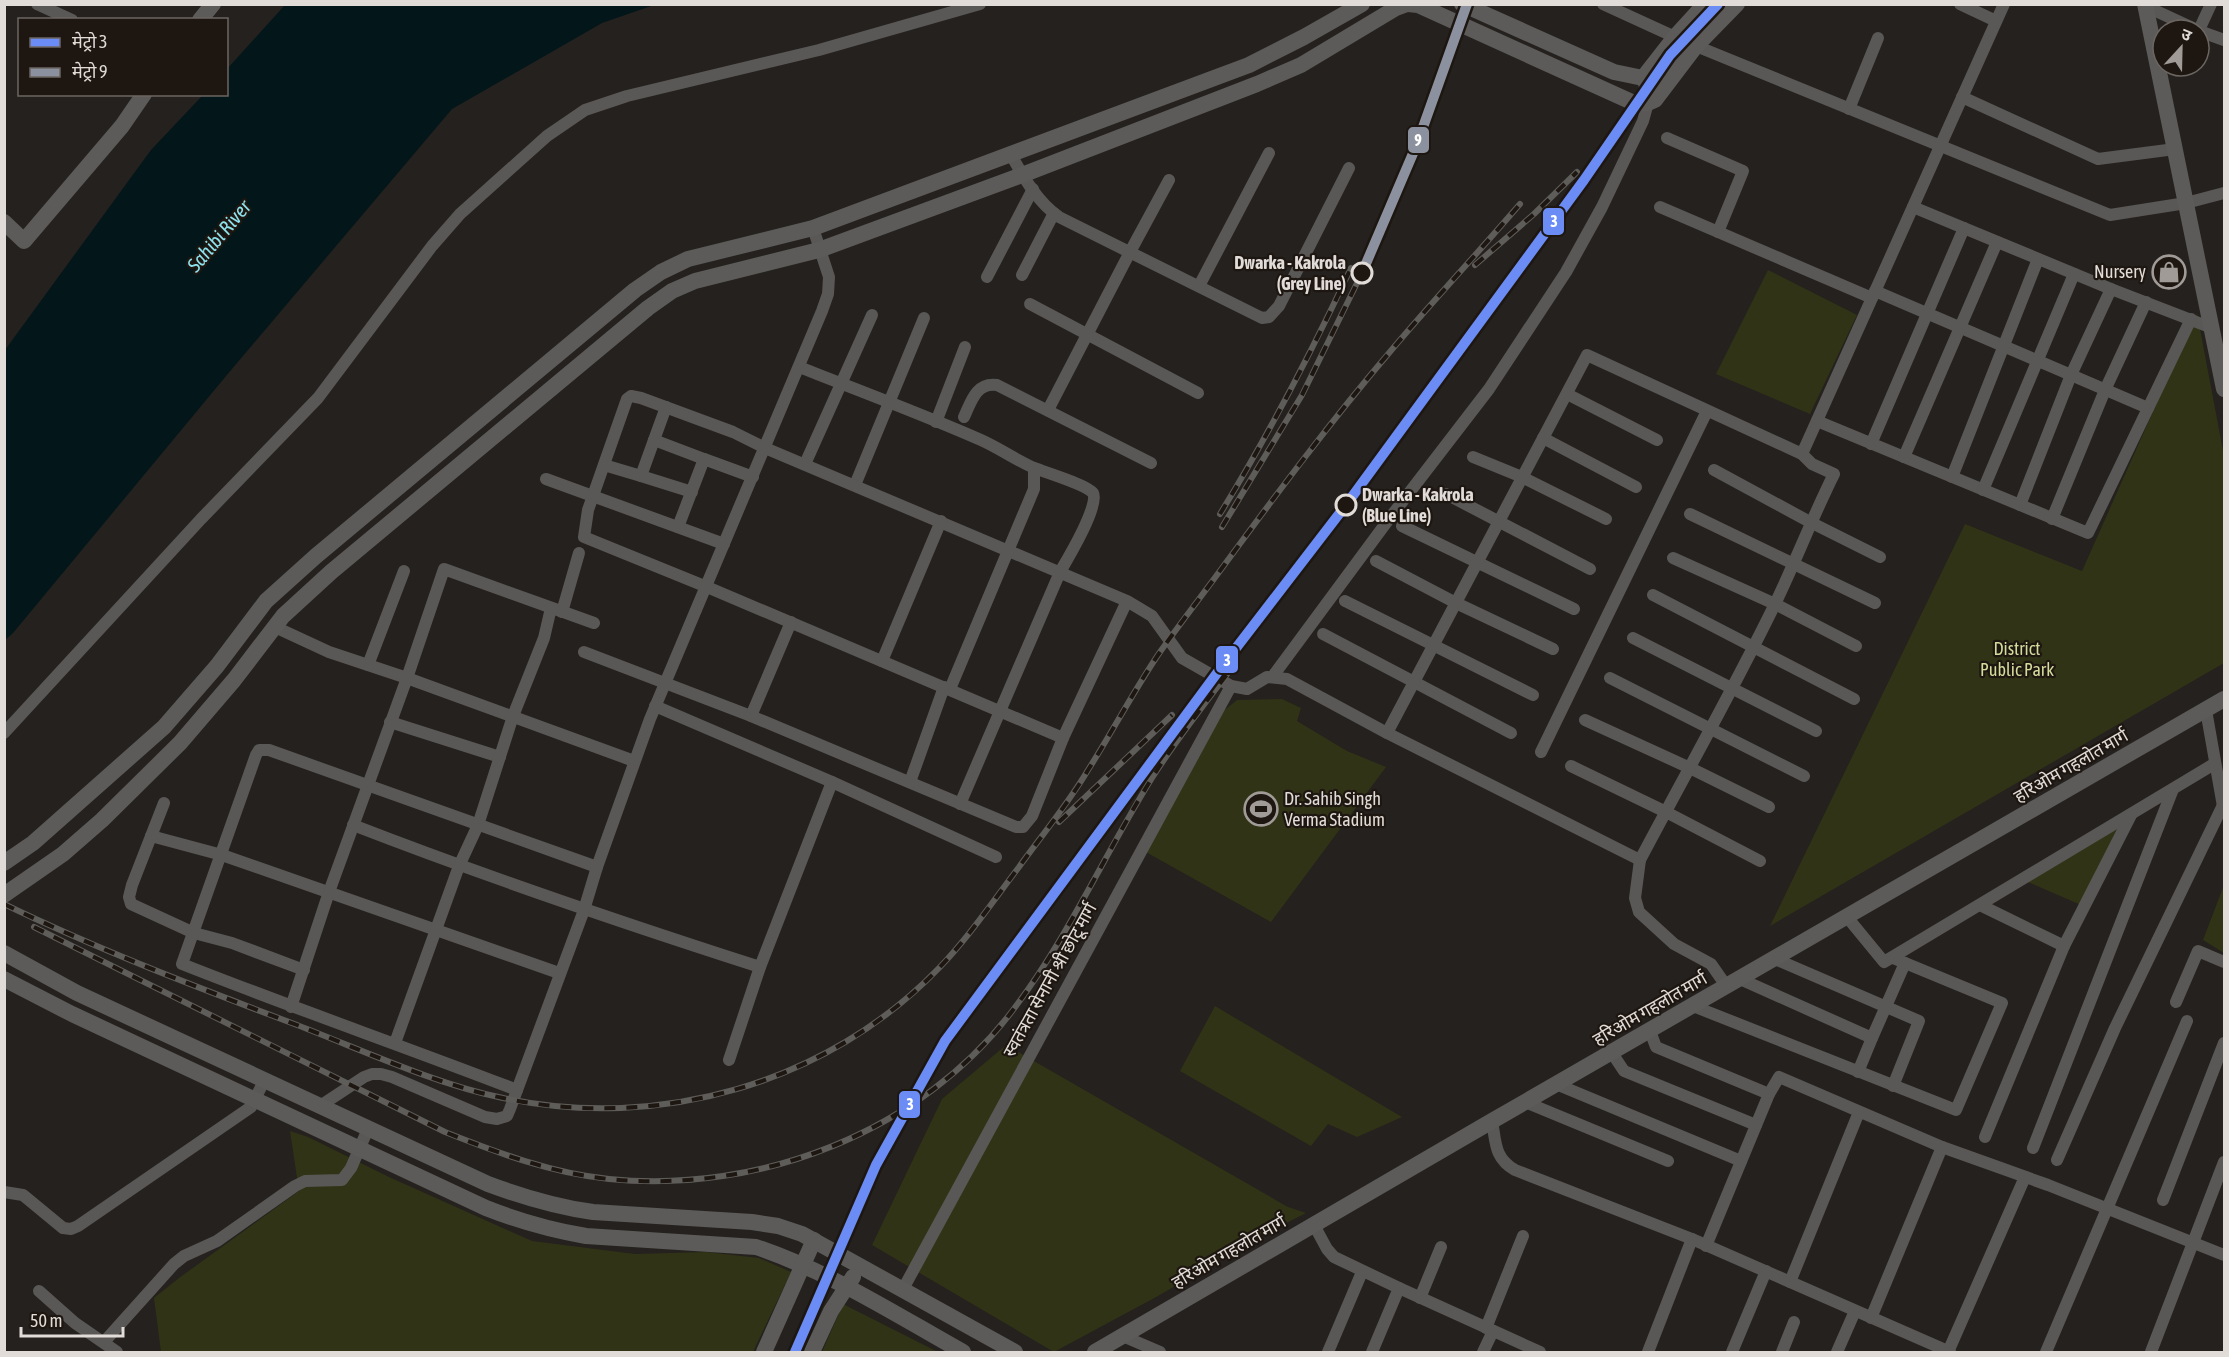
<svg xmlns="http://www.w3.org/2000/svg" width="2229" height="1357" viewBox="0 0 2229 1357" font-family="'Asap Condensed','Noto Sans Devanagari',sans-serif">
	<style>
		.green { fill: #313316 }
		.water { fill: #031619 }
		.lines { fill: none; stroke-linecap: round; stroke-linejoin: round }
		.street { stroke: #5a5856; stroke-width: 12 }
		.secondary { stroke: #5c5b59; stroke-width: 16 }
		.rail-casing { stroke: #5f5d5a; stroke-width: 6 }
		.rail { stroke: #1e1711; stroke-width: 4; stroke-dasharray: 11; stroke-linecap: butt }
		.metro-1-casing { stroke: #1e1711; stroke-width: 15 }
		.metro-2-casing { stroke: #1e1711; stroke-width: 15 }
		.metro-1 { stroke: #6a8cf4; stroke-width: 10 }
		.metro-2 { stroke: #8b919e; stroke-width: 10 }
		.stop-dot { fill: #1e1711; stroke: #e2dcd8; stroke-width: 3 }
		.labels { text-anchor: middle; stroke-width: 4.5; stroke-linejoin: round; paint-order: stroke }
		.stop-label { font-size: 18px; font-weight: bold; fill: #e2dcd8; stroke: #1e1711; text-anchor: end }
		.poi-label { font-size: 18px; fill: #e2dcd8; stroke: #1e1711; text-anchor: end }
		.park-label { font-size: 18px; fill: #d4dc9b; stroke: #1e1711 }
		.street-label { font-size: 18px; fill: #e2dcd8; stroke: #1e1711 }
		.water-label { font-size: 20px; font-style: italic; fill: #8ce2ed; stroke: #1e1711 }
		.line-badge { stroke: #1e1711; stroke-width: 2 }
		.badge-label { font-size: 16px; text-anchor: middle; font-weight: bold; fill: #fff }
	</style>
	<rect width="100%" height="100%" fill="#24211e"/>
	<!-- green -->
	<g class="green">
		<path d="M 1768,270 L 1857,315 L 1810,414 L 1716,374 Z"/>
		<path d="M 2197,313 L 2224,456 L 2224,663 L 1770,926 L 1965,524 L 2082,571 Z"/>
		<path d="M 1282,699 L 1301,708 L 1297,721 L 1347,751 L 1386,767 L 1271,922 L 1144,851 L 1222,712 L 1237,700 Z"/>
		<path d="M 2123,823 L 2081,905 L 2028,882 Z"/>
		<path d="M 2224,885 L 2224,953 L 2203,940 Z"/>
		<path d="M 1215,1006 L 1402,1117 L 1357,1137 L 1328,1124 L 1311,1146 L 1180,1071 Z"/>
		<path d="M 1006,1045 L 1288,1207 L 1306,1213 L 1261,1236 L 1158,1296 L 1054,1352 L 872,1245 L 942,1099 Z"/>
		<path d="M 290,1131 L 308,1137 L 389,1177 L 532,1241 L 635,1254 L 706,1252 L 759,1258 L 791,1272 L 753,1352 L 161,1352 L 154,1298 L 179,1278 L 299,1191 Z"/>
		<path d="M 843,1304 L 938,1352 L 822,1352 Z"/>
	</g>
	<!-- water -->
	<path class="water" d="M 285,5 L 654,5 L 602,23 L 452,109 L 226,376 L 13,633 L 5,640 L 5,350 L 151,150 L 203,95 L 226,94 L 227,69 Z"/>
	<g class="lines">
		<!-- street -->
		<g class="street">
			<path d="M 37,4 L 72,20"/>
			<path d="M 1603,4 L 1675,37"/>
			<path d="M 1960,4 L 1996,21"/>
			<path d="M 2156,11 L 2197,30"/>
			<path d="M 2199,30 L 2211,4"/>
			<path d="M 2199,31 L 2224,40"/>
			<path d="M 1696,46 L 2110,215 L 2186,203 L 2224,193"/>
			<path d="M 1962,97 L 2098,159 L 2175,149"/>
			<path d="M 1849,109 L 1878,38"/>
			<path d="M 1667,138 L 1743,171 L 1718,232"/>
			<path d="M 1010,153 C 1023,176 1037,202 1059,217 L 1262,318 L 1269,317 L 1279,306 L 1349,168"/>
			<path d="M 1660,207 L 1872,298"/>
			<path d="M 1913,207 L 2111,289 L 2212,328"/>
			<path d="M 1022,275 L 1054,213"/>
			<path d="M 987,277 L 1033,189"/>
			<path d="M 1199,286 L 1269,153"/>
			<path d="M 1875,291 L 2148,408"/>
			<path d="M 1030,304 L 1198,393"/>
			<path d="M 799,367 C 860,391 922,414 981,440 C 999,448 1016,460 1034,468 C 1045,472 1087,485 1093,493 C 1100,505 1067,560 1060,572 L 960,804"/>
			<path d="M 1567,394 L 1657,440"/>
			<path d="M 666,407 L 654,440 L 704,459 L 678,527"/>
			<path d="M 1048,410 L 1130,252 L 1169,180"/>
			<path d="M 964,417 C 971,402 976,382 997,385 L 1151,463"/>
			<path d="M 1817,421 L 2088,533 L 2191,319"/>
			<path d="M 936,422 L 965,347"/>
			<path d="M 1543,438 L 1636,487"/>
			<path d="M 654,440 L 641,476 L 692,492"/>
			<path d="M 1871,444 L 1964,228"/>
			<path d="M 1802,454 L 2004,4"/>
			<path d="M 1473,457 L 1522,477 L 1606,519"/>
			<path d="M 1904,457 L 1997,242"/>
			<path d="M 704,459 L 753,477"/>
			<path d="M 805,464 L 872,315"/>
			<path d="M 604,465 L 641,476"/>
			<path d="M 1714,470 L 1810,522 L 1880,557"/>
			<path d="M 1952,477 L 2038,259"/>
			<path d="M 546,479 L 724,544"/>
			<path d="M 855,485 L 924,318"/>
			<path d="M 1983,490 L 2074,274"/>
			<path d="M 1446,494 L 1590,569"/>
			<path d="M 2020,505 L 2071,375 L 2111,289"/>
			<path d="M 1690,514 L 1875,603"/>
			<path d="M 2052,519 L 2105,390 L 2146,302"/>
			<path d="M 1402,526 L 1574,609"/>
			<path d="M 1673,558 L 1775,604 L 1856,646"/>
			<path d="M 1376,561 L 1456,603 L 1553,649"/>
			<path d="M 1653,595 L 1854,699"/>
			<path d="M 1127,601 L 1063,738 L 707,587 L 584,537 L 588,510 L 627,399 L 631,396 L 641,398 L 733,432 L 765,448 L 1127,601 L 1152,616 L 1182,658 L 1231,686 L 1247,689 L 1267,677 L 1287,679 L 1387,733 L 1640,860"/>
			<path d="M 1345,601 L 1533,695"/>
			<path d="M 562,612 L 579,553"/>
			<path d="M 275,627 L 329,652 L 407,678 L 634,761"/>
			<path d="M 1323,634 L 1511,733"/>
			<path d="M 1633,638 L 1816,731"/>
			<path d="M 584,652 L 751,716 L 1016,827 L 1023,827 L 1032,816 L 1063,738"/>
			<path d="M 882,661 L 941,521"/>
			<path d="M 368,665 L 404,571"/>
			<path d="M 1273,676 L 1389,519 L 1489,389 L 1566,272 L 1602,207 L 1643,121 L 1648,103 L 1643,78"/>
			<path d="M 1610,678 L 1804,776"/>
			<path d="M 950,689 L 1034,489 L 1034,468"/>
			<path d="M 655,706 L 832,782 L 996,857"/>
			<path d="M 2206,710 L 2224,812"/>
			<path d="M 751,716 L 791,622"/>
			<path d="M 1585,720 L 1690,768 L 1769,807"/>
			<path d="M 390,722 L 500,757"/>
			<path d="M 4,733 L 201,519 L 318,398 L 432,246 L 460,214 L 547,136 L 585,110 L 627,96 L 819,50 L 980,4"/>
			<path d="M 1387,733 L 1587,355 L 1802,454 L 1812,464 L 1834,474 C 1812,518 1795,563 1774,606 C 1732,692 1685,775 1640,860 L 1635,898 L 1639,912 L 1674,944 L 1711,964 L 1727,987"/>
			<path d="M 1541,752 L 1707,411"/>
			<path d="M 1571,766 L 1666,812 L 1760,861"/>
			<path d="M 910,782 L 944,687"/>
			<path d="M 164,803 L 132,885 L 129,897 L 131,904 L 194,933 L 232,943 L 304,970"/>
			<path d="M 353,825 C 487,877 623,923 760,967"/>
			<path d="M 151,836 L 222,855 L 559,973"/>
			<path d="M 1980,905 L 2064,946"/>
			<path d="M 1847,917 L 1884,962 L 2214,764"/>
			<path d="M 1775,959 L 1919,1021 L 1893,1086"/>
			<path d="M 1740,979 L 1872,1038 L 1905,963"/>
			<path d="M 2176,1002 L 2198,951 L 2224,962"/>
			<path d="M 1693,1006 L 1956,1110 L 2002,1003 L 1893,958"/>
			<path d="M 291,1007 L 329,892 L 407,678 L 444,569 L 594,623"/>
			<path d="M 1650,1031 L 1656,1047 L 1769,1094 L 1779,1077 L 1942,1147 L 2048,1185 L 2224,1255"/>
			<path d="M 395,1043 L 459,866 L 478,825 L 513,716 L 544,638 L 551,608"/>
			<path d="M 1612,1053 L 1624,1071 L 1756,1125"/>
			<path d="M 729,1060 L 760,967 L 832,782"/>
			<path d="M 1858,1072 L 1872,1038"/>
			<path d="M 1556,1084 L 1741,1161"/>
			<path d="M 517,1090 C 406,1047 293,1008 182,964 L 256,755 L 259,750 L 269,750 L 597,867"/>
			<path d="M 1525,1102 L 1668,1161"/>
			<path d="M 320,1106 L 364,1077 L 372,1074 L 381,1074 L 392,1077 L 485,1117 L 497,1119 L 507,1116 L 510,1109 L 584,910 L 597,867 L 650,719 L 822,311 L 828,294 L 829,277 L 813,228"/>
			<path d="M 1492,1121 C 1496,1142 1494,1158 1515,1170 L 1692,1239 L 1950,1352"/>
			<path d="M 1985,1137 L 2064,946 L 2131,815"/>
			<path d="M 2033,1148 L 2173,789"/>
			<path d="M 2057,1160 L 2115,1028 L 2223,805"/>
			<path d="M 4,1192 L 23,1195 L 63,1228 L 71,1229 L 78,1226 L 251,1107 L 264,1081"/>
			<path d="M 2163,1200 L 2224,1043"/>
			<path d="M 1314,1225 L 1327,1249 L 1334,1257 L 1399,1288 L 1372,1352"/>
			<path d="M 1706,1246 L 1769,1094"/>
			<path d="M 1790,1282 L 1859,1112"/>
			<path d="M 1399,1288 L 1540,1352"/>
			<path d="M 39,1291 L 75,1323 L 117,1352"/>
			<path d="M 902,1291 L 1231,686"/>
			<path d="M 1420,1298 L 1441,1247"/>
			<path d="M 1871,1318 L 1942,1147"/>
			<path d="M 1486,1328 L 1523,1236"/>
			<path d="M 1125,1337 L 1160,1352"/>
			<path d="M 104,1342 L 174,1264 L 184,1256 L 217,1241 L 295,1186 L 305,1181 L 342,1180 L 351,1168 L 368,1129"/>
			<path d="M 1328,1352 L 1362,1272"/>
			<path d="M 1483,1352 L 1493,1331"/>
			<path d="M 1648,1352 L 1692,1239"/>
			<path d="M 1732,1352 L 1766,1271"/>
			<path d="M 1782,1352 L 1794,1322"/>
			<path d="M 1837,1352 L 1855,1311"/>
			<path d="M 1948,1352 L 2025,1177"/>
			<path d="M 2046,1352 L 2187,1021"/>
			<path d="M 2151,1352 L 2224,1162"/>
		</g>
		<!-- secondary -->
		<g class="secondary">
			<path d="M 1408,4 L 1418,5 L 1634,103 L 1648,103 L 1655,100 L 1696,46 L 1737,4"/>
			<path d="M 1462,4 L 1614,72 L 1643,78 L 1675,37 L 1705,4"/>
			<path d="M 2145,4 L 2224,389"/>
			<path d="M 200,20 L 213,4"/>
			<path d="M 4,222 L 24,241 L 122,126 L 144,94"/>
			<path d="M 4,863 L 33,843 L 164,727 L 217,666 L 266,601 L 316,556 L 635,290 L 661,272 L 688,259 L 813,228 L 1249,65 L 1304,37 L 1362,4"/>
			<path d="M 4,895 L 63,854 L 102,820 L 180,743 L 234,680 L 283,616 L 331,572 L 648,308 L 672,291 L 695,281 L 819,250 L 1022,175 L 1257,84 L 1301,65 L 1396,8 L 1407,4"/>
			<path d="M 4,953 L 77,993 L 488,1184 C 523,1197 556,1207 593,1212 L 752,1222 L 778,1226 L 802,1234 L 1015,1352"/>
			<path d="M 4,979 L 72,1014 L 486,1208 C 519,1221 551,1230 586,1236 L 756,1247 C 830,1272 895,1314 963,1352"/>
			<path d="M 764,1352 L 814,1240"/>
			<path d="M 812,1352 L 831,1311 L 853,1277"/>
			<path d="M 1095,1352 L 1492,1121 L 2224,699"/>
		</g>
		<defs>
			<g id="rail">
				<path d="M 1475,265 L 1534,214 L 1577,172"/>
				<path d="M 1220,514 C 1269,434 1311,353 1351,268"/>
				<path d="M 1222,527 L 1302,395 L 1362,273"/>
				<path d="M 1059,822 L 1172,715"/>
				<path d="M 4,904 C 99,950 199,988 297,1025 C 362,1050 435,1084 503,1098 C 659,1131 827,1084 939,968 C 969,937 993,901 1019,867 C 1042,835 1068,804 1088,770 C 1113,731 1134,690 1160,652 C 1181,622 1204,593 1225,564 C 1278,492 1331,421 1389,353 C 1432,302 1477,254 1520,204"/>
				<path d="M 34,927 L 445,1132 C 498,1153 551,1173 609,1179 C 760,1194 921,1132 1013,1010 C 1068,938 1104,855 1152,778 C 1176,740 1204,705 1231,669"/>
			</g>
		</defs>
		<!-- rail casing -->
		<use href="#rail" class="rail-casing"/>
		<!-- rail -->
		<use href="#rail" class="rail"/>
		<defs>
			<path id="metro-1" d="M 795,1352 L 876,1165 L 945,1041 L 1223,665 L 1346,505 L 1584,180 L 1670,55 L 1718,4"/>
			<path id="metro-2" d="M 1362,273 L 1417,144 L 1467,4"/>
		</defs>
		<!-- metro-1 casing -->
		<use href="#metro-1" class="metro-1-casing"/>
		<!-- metro-2 casing -->
		<use href="#metro-2" class="metro-2-casing"/>
		<!-- metro-1 -->
		<use href="#metro-1" class="metro-1"/>
		<!-- metro-2 -->
		<use href="#metro-2" class="metro-2"/>
	</g>
	<!-- icons -->
	<defs>
		<symbol id="shop-ring" viewBox="-11 -11 22 22"><circle r="9.5" fill="#1e1711" stroke="#a09b97" stroke-width="1.5"/><path d="M-5-2.5h2.3a2.7 3.5 0 0 1 5.4 0H5L5.5 6h-11ZM-1.5-2.5h3a1.5 2.3 0 0 0-3 0Z" fill="#a09b97"/></symbol>
		<symbol id="stadium-ring" viewBox="-11 -11 22 22"><circle r="9.5" fill="#1e1711" stroke="#a09b97" stroke-width="1.5"/><path d="M0-5a6.5 5 0 1 0 0 10a6.5 5 0 1 0 0-10ZM-3.5-1.8h7v3.6h-7Z" fill="#a09b97"/></symbol>
	</defs>
	<g fill-rule="evenodd">
		<use href="#shop-ring" x="2150" y="253" width="38" height="38"/>
		<use href="#stadium-ring" x="1242" y="790" width="38" height="38"/>
	</g>
	<!-- markers -->
	<g class="stop-dot">
		<circle cx="1362" cy="273" r="10"/>
		<circle cx="1346" cy="505" r="10"/>
	</g>
	<g class="labels">
		<!-- stop labels -->
		<g class="stop-label">
			<text x="1346" y="269">Dwarka - Kakrola<tspan x="1346" dy="21">(Grey Line)</tspan></text>
			<text x="1362" y="501" text-anchor="start">Dwarka - Kakrola<tspan x="1362" dy="21">(Blue Line)</tspan></text>
		</g>
		<!-- poi labels -->
		<g class="poi-label">
			<text x="2146" y="278">Nursery</text>
			<text x="1284" y="805" text-anchor="start">Dr. Sahib Singh<tspan x="1284" dy="21">Verma Stadium</tspan></text>
		</g>
		<!-- park labels -->
		<g class="park-label">
			<text x="2017" y="655">District<tspan x="2017" dy="21">Public Park</tspan></text>
		</g>
		<!-- street labels -->
		<g class="street-label">
			<text transform="translate(2071 766) rotate(-30)" y="6">हरिओम गहलोत मार्ग</text>
			<text transform="translate(1050 980) rotate(-61)" y="6">स्वतंत्रता सेनानी श्री छोटू मार्ग</text>
			<text transform="translate(1650 1009) rotate(-30)" y="6">हरिओम गहलोत मार्ग</text>
			<text transform="translate(1229 1252) rotate(-30)" y="6">हरिओम गहलोत मार्ग</text>
		</g>
		<!-- water labels -->
		<g class="water-label">
			<text transform="translate(219 236) rotate(-50)" y="7">Sahibi River</text>
		</g>
	</g>
	<g class="line-badge">
		<rect x="1407" y="126" width="23" height="28" rx="6" fill="#8b919e"/>
		<rect x="1542" y="207" width="23" height="29" rx="6" fill="#6a8cf4"/>
		<rect x="1215" y="645" width="24" height="29" rx="6" fill="#6a8cf4"/>
		<rect x="898" y="1090" width="23" height="29" rx="6" fill="#6a8cf4"/>
	</g>
	<g class="badge-label">
		<text x="1418" y="146">9</text>
		<text x="1554" y="227">3</text>
		<text x="1227" y="666">3</text>
		<text x="910" y="1110">3</text>
	</g>
	<!-- border -->
	<rect width="2229" height="1357" fill="none" stroke="#e2dcd8" stroke-width="12"/>
	<!-- legend -->
	<rect x="18" y="18" width="210" height="78" fill="#1e1711" stroke="#6c6661" stroke-width="1.5"/>
	<rect x="30" y="38" width="30" height="9" fill="#6a8cf4" stroke="#6c6661" stroke-width="1.5"/>
	<text x="72" y="48" font-size="18" fill="#e2dcd8">मेट्रो 3</text>
	<rect x="30" y="68" width="30" height="9" fill="#8b919e" stroke="#6c6661" stroke-width="1.5"/>
	<text x="72" y="78" font-size="18" fill="#e2dcd8">मेट्रो 9</text>
	<!-- north arrow -->
	<g transform="translate(2181 48) rotate(22)"><circle r="28" fill="#1e1711" stroke="#6c6661" stroke-width="1.5"/>
	<path d="M0-4.5L10 22L0 15L-10 22Z" fill="#a09b97"/>
	<text y="-9" font-size="16" font-weight="bold" text-anchor="middle" fill="#e2dcd8">उ</text>
	</g>
	<!-- scale -->
	<path d="M21 1327v9h102v-9" fill="none" stroke="#e2dcd8" stroke-width="3"/>
	<text x="30" y="1327" font-size="18" fill="#e2dcd8" stroke="#1e1711" stroke-width="4.5" paint-order="stroke">50 m</text>
</svg>
